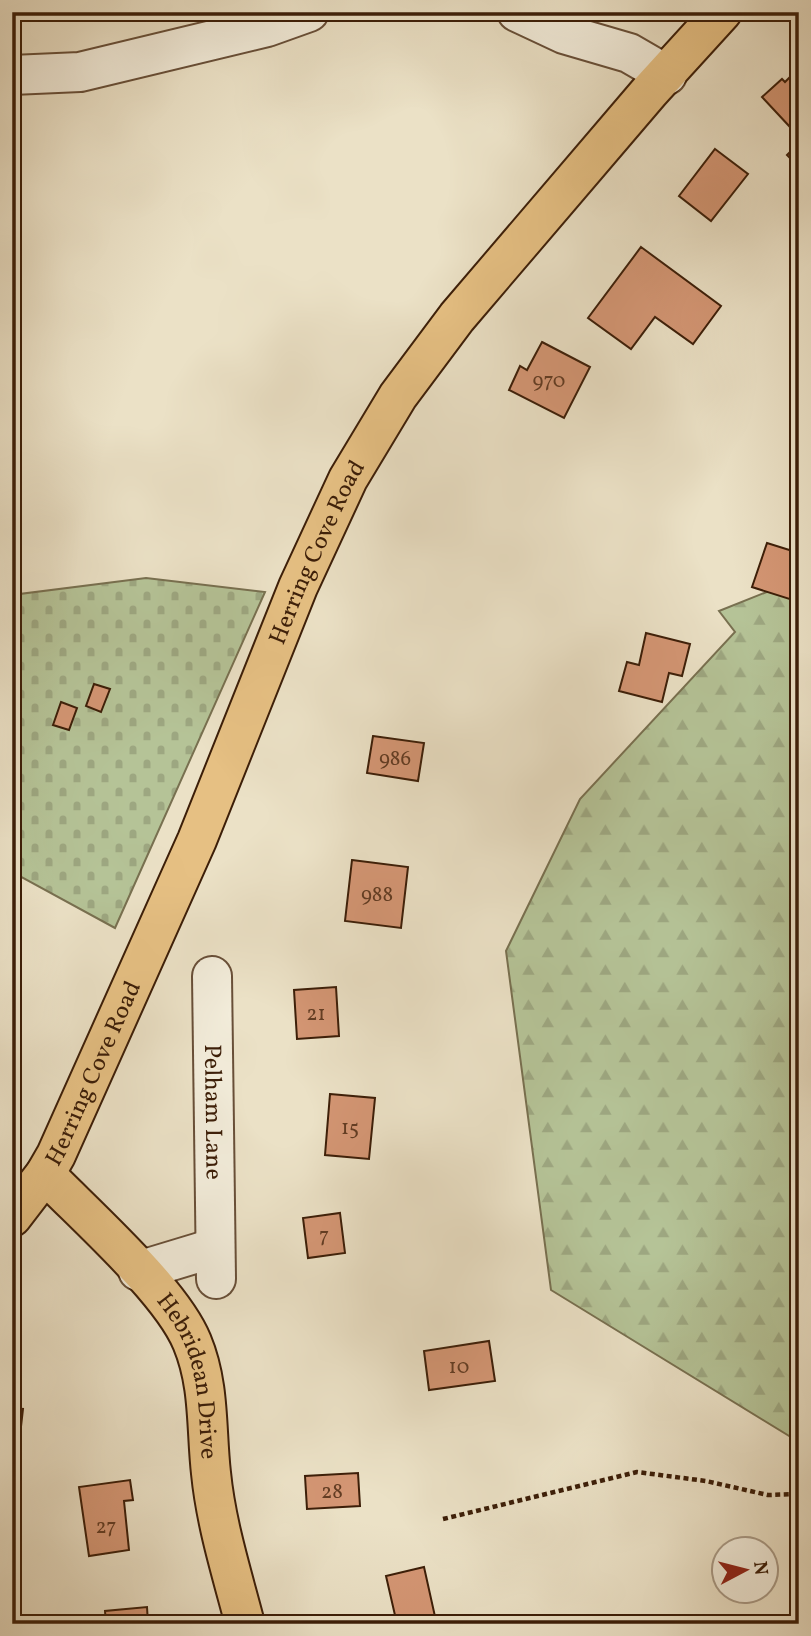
<svg xmlns="http://www.w3.org/2000/svg" width="811" height="1636" viewBox="0 0 811 1636" font-family="Vollkorn,serif">
	<style>
		.forest { fill: url(#forest-firs); stroke: #787050; stroke-width: 2 }
		.cemetery { fill: url(#cemetery-stones); stroke: #787050; stroke-width: 2 }
		.building { fill: #d49674; stroke: #3c1e08; stroke-width: 2 }
		.lines { fill: none; stroke-linecap: round; stroke-linejoin: round }
		.minor-casing { stroke: #684f38; stroke-width: 42 }
		.major-casing { stroke: #3c1e08; stroke-width: 42 }
		.path { stroke: #3c1e08; stroke-width: 4.5; stroke-dasharray: 5 3.5; stroke-linecap: butt }
		.minor { stroke: #f2ecda; stroke-width: 38 }
		.major { stroke: #e6c083; stroke-width: 38 }
		.labels { text-anchor: middle; stroke-width: 5; stroke-linejoin: round; paint-order: stroke }
		.number-label { font-size: 21px; fill: #623c23 }
		.street-label { font-size: 24px; fill: #3c1e08; stroke: #f2ecda }
	</style>
	<defs>
		<pattern id="forest-firs" width="22" height="20" patternUnits="userSpaceOnUse" patternTransform="scale(1.75)"><rect width="22" height="20" fill="#b5c397"/><path d="M5 1l3.5 6h-7zM16 11l3.5 6h-7z" fill="#9da781"/></pattern>
		<pattern id="cemetery-stones" width="16" height="16" patternUnits="userSpaceOnUse" patternTransform="scale(1.75)"><rect width="16" height="16" fill="#b5c397"/><path d="M2 7V4a2 2 0 0 1 4 0v3zM10 15v-3a2 2 0 0 1 4 0v3z" fill="#9da781"/></pattern>
	</defs>
	<rect width="100%" height="100%" fill="#ebe1c6"/>
	<filter id="stains"><feTurbulence type="fractalNoise" baseFrequency=".00286" numOctaves="4"/><feColorMatrix values="0 0 0 0 .2 0 0 0 0 .09 0 0 0 0 .02 0 0 0 .5 -.17"/></filter>
	<radialGradient id="worn" r=".72"><stop offset=".6" stop-color="#630" stop-opacity="0"/><stop offset="1" stop-color="#630" stop-opacity=".3"/></radialGradient>
	<!-- forest -->
	<path class="forest" d="M 799,579 L 799,1442 L 551,1290 L 506,951 L 580,799 L 735,632 L 719,611 Z"/>
	<!-- cemetery -->
	<path class="cemetery" d="M 146,578 L 265,592 L 115,928 L 12,872 L 12,595 Z"/>
	<!-- building -->
	<g class="building">
		<path d="M 799,68 L 799,119 L 790,127 L 762,97 L 782,79 L 785,82 Z"/>
		<path d="M 799,143 L 799,167 L 787,155 Z"/>
		<path d="M 715,149 L 748,174 L 711,221 L 679,196 Z"/>
		<path d="M 641,247 L 721,306 L 693,344 L 655,317 L 631,349 L 588,318 Z"/>
		<path d="M 542,342 L 590,367 L 564,418 L 509,390 L 520,366 L 527,370 Z"/>
		<path d="M 767,543 L 799,553 L 799,602 L 752,587 Z"/>
		<path d="M 646,633 L 690,644 L 682,676 L 669,673 L 662,702 L 619,691 L 627,662 L 639,665 Z"/>
		<path d="M 94,684 L 110,689 L 101,712 L 86,706 Z"/>
		<path d="M 61,702 L 77,708 L 69,730 L 53,725 Z"/>
		<path d="M 373,736 L 424,743 L 418,781 L 367,773 Z"/>
		<path d="M 352,860 L 408,867 L 401,928 L 345,921 Z"/>
		<path d="M 336,987 L 339,1036 L 297,1039 L 294,990 Z"/>
		<path d="M 330,1094 L 375,1098 L 369,1159 L 325,1155 Z"/>
		<path d="M 340,1213 L 345,1253 L 308,1258 L 303,1218 Z"/>
		<path d="M 489,1341 L 495,1381 L 429,1390 L 424,1351 Z"/>
		<path d="M 12,1408 L 23,1409 L 19,1444 L 12,1444 Z"/>
		<path d="M 358,1473 L 360,1506 L 307,1509 L 305,1476 Z"/>
		<path d="M 130,1480 L 133,1500 L 124,1501 L 129,1550 L 89,1556 L 79,1487 Z"/>
		<path d="M 424,1567 L 436,1621 L 397,1624 L 386,1576 Z"/>
		<path d="M 147,1607 L 148,1624 L 106,1624 L 105,1611 Z"/>
	</g>
	<g class="lines">
		<defs>
			<g id="minor">
				<path d="M 517,12 L 564,34 L 629,53 L 667,75"/>
				<path d="M 12,75 L 80,72 L 267,27 L 309,12"/>
				<path id="s1" d="M 212,976 L 216,1279"/>
				<path d="M 138,1271 L 214,1248"/>
			</g>
			<g id="major">
				<path id="s2" d="M 45,1174 C 86,1216 171,1291 192,1342 C 210,1385 206,1429 211,1473 C 216,1524 232,1574 245,1624"/>
				<path id="s3" d="M 12,1217 L 45,1174 L 56,1155 L 197,840 L 298,587 L 348,479 L 398,396 L 457,317 L 650,91 L 722,12"/>
			</g>
		</defs>
		<!-- minor casing -->
		<use href="#minor" class="minor-casing"/>
		<!-- major casing -->
		<use href="#major" class="major-casing"/>
		<!-- path -->
		<path class="path" d="M 443,1519 L 637,1472 L 706,1481 L 768,1495 L 799,1494"/>
		<!-- minor -->
		<use href="#minor" class="minor"/>
		<!-- major -->
		<use href="#major" class="major"/>
	</g>
	<g class="labels">
		<!-- number labels -->
		<g class="number-label">
			<text x="549" y="387">970</text>
			<text x="395" y="765">986</text>
			<text x="377" y="901">988</text>
			<text x="316" y="1020">21</text>
			<text x="350" y="1134">15</text>
			<text x="324" y="1242">7</text>
			<text x="459" y="1373">10</text>
			<text x="332" y="1498">28</text>
			<text x="106" y="1533">27</text>
		</g>
		<!-- street labels -->
		<g class="street-label">
			<text dy="8" stroke="none"><textPath href="#s3" startOffset="733">Herring Cove Road</textPath></text>
			<text dy="8" stroke="none"><textPath href="#s3" startOffset="166">Herring Cove Road</textPath></text>
			<text dy="8" stroke="none"><textPath href="#s1" startOffset="136">Pelham Lane</textPath></text>
			<text dy="8" stroke="none"><textPath href="#s2" startOffset="256">Hebridean Drive</textPath></text>
		</g>
	</g>
	<!-- margin -->
	<rect width="811" height="1636" fill="none" stroke="#ebe1c6" stroke-width="42"/>
	<rect x="14" y="14" width="783" height="1608" fill="none" stroke="#3c1e08" stroke-width="3.5"/>
	<rect x="21" y="21" width="769" height="1594" fill="none" stroke="#3c1e08" stroke-width="2"/>
	<!-- north arrow -->
	<g transform="translate(745 1570) rotate(83)"><circle r="33" fill="#f2ecda" stroke="#a99a86" stroke-width="2"/>
	<path d="M0-5L12 26L0 18L-12 26Z" fill="#8f2418"/>
	<text y="-10" font-size="19" font-weight="bold" text-anchor="middle" fill="#3c1e08">N</text>
	</g>
	<rect width="100%" height="100%" filter="url(#stains)"/>
	<rect width="100%" height="100%" fill="url(#worn)"/>
</svg>
